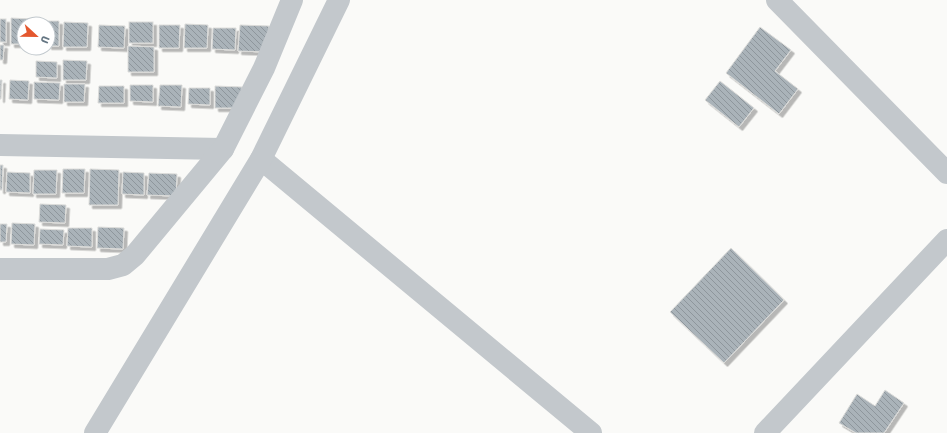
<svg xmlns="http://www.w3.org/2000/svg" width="947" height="433" viewBox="0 0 947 433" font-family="'Asap Condensed',sans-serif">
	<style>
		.building { fill: url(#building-back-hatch); stroke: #dcdcda; filter: url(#shadow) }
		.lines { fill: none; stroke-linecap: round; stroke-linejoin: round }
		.minor { stroke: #c3c8cc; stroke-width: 22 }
	</style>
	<defs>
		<pattern id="building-back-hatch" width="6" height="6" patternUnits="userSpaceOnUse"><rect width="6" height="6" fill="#aab3b9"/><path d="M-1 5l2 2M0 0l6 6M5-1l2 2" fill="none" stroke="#8e969c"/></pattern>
		<filter id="shadow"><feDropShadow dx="3.5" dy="3.5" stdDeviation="0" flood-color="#0004"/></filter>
	</defs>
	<rect width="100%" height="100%" fill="#fafaf8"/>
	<!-- building -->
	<g class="building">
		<path d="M 11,18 L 32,19 L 32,24 L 24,24 L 24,44 L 11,44 Z"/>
		<rect x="0" y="19" width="6" height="23"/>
		<path d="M 38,21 L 59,21 L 59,46 L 48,46 L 48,24 L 38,24 Z"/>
		<path d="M 64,22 L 88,23 L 87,47 L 63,47 Z"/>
		<rect x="129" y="22" width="24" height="21"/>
		<path d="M 185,24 L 208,25 L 207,48 L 184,48 Z"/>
		<path d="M 99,25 L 125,26 L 124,48 L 98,47 Z"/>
		<path d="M 159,25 L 180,25 L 179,48 L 159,48 Z"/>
		<path d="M 240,25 L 269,26 L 268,52 L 238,51 Z"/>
		<path d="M 760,27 L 791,50 L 775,71 L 798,89 L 779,114 L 726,73 Z"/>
		<path d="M 213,28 L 236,28 L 235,50 L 212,49 Z"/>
		<path d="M 0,45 L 4,45 L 3,60 L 0,60 Z"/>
		<path d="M 128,46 L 154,47 L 154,72 L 128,72 Z"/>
		<path d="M 63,60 L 87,61 L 86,80 L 63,80 Z"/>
		<path d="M 36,61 L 57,62 L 57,78 L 36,77 Z"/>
		<path d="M 0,80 L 2,80 L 1,99 L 0,99 Z"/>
		<path d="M 10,80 L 29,81 L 28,100 L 9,99 Z"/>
		<path d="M 720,81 L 754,108 L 739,127 L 705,100 Z"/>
		<path d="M 34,82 L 60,83 L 59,100 L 34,99 Z"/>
		<path d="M 64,84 L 85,84 L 84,102 L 64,102 Z"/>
		<path d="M 130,85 L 153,85 L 153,102 L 130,101 Z"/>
		<path d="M 160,85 L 182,85 L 181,107 L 158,106 Z"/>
		<path d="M 99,86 L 124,86 L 124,103 L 98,103 Z"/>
		<path d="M 215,86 L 242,87 L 241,108 L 215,108 Z"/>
		<path d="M 189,88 L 210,88 L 210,105 L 188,104 Z"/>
		<path d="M 0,165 L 3,165 L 2,190 L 0,190 Z"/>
		<path d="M 63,169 L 85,169 L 84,193 L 62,193 Z"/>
		<path d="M 90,169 L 119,170 L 118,205 L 89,205 Z"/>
		<path d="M 34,170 L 57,170 L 56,194 L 33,194 Z"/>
		<path d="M 7,172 L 30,173 L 30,193 L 6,192 Z"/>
		<path d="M 123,172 L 144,173 L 144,195 L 122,194 Z"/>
		<path d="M 149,173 L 177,174 L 176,196 L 147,195 Z"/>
		<path d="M 40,204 L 66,205 L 65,223 L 39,222 Z"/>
		<path d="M 12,223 L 35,224 L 34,245 L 11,244 Z"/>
		<path d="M 0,224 L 7,224 L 6,242 L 0,242 Z"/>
		<path d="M 98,227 L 124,228 L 123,249 L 97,248 Z"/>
		<path d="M 68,228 L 92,228 L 92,247 L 67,246 Z"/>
		<path d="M 40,229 L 64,230 L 63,245 L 39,244 Z"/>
		<path d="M 731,248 L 784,300 L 724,363 L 670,312 Z"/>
		<path d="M 885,390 L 904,403 L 884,433 L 856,433 L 839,423 L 857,394 L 875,406 Z"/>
	</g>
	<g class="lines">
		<!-- minor -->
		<g class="minor">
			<path d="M 777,0 L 947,173"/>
			<path d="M 0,145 L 223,149"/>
			<path d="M 261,159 L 591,433"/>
			<path d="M 0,269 L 108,269 L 123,265 L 135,255 L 223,149 L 264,68 L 292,0"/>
			<path d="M 95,433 L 261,159 L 339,0"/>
			<path d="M 765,433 L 947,240"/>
		</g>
	</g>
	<!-- north arrow -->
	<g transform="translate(36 36) rotate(112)"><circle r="19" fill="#ffffff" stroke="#c1c8cd"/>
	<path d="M0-3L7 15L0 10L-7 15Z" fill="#e4572e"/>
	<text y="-6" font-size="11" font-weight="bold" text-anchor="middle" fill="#657683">U</text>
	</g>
</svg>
